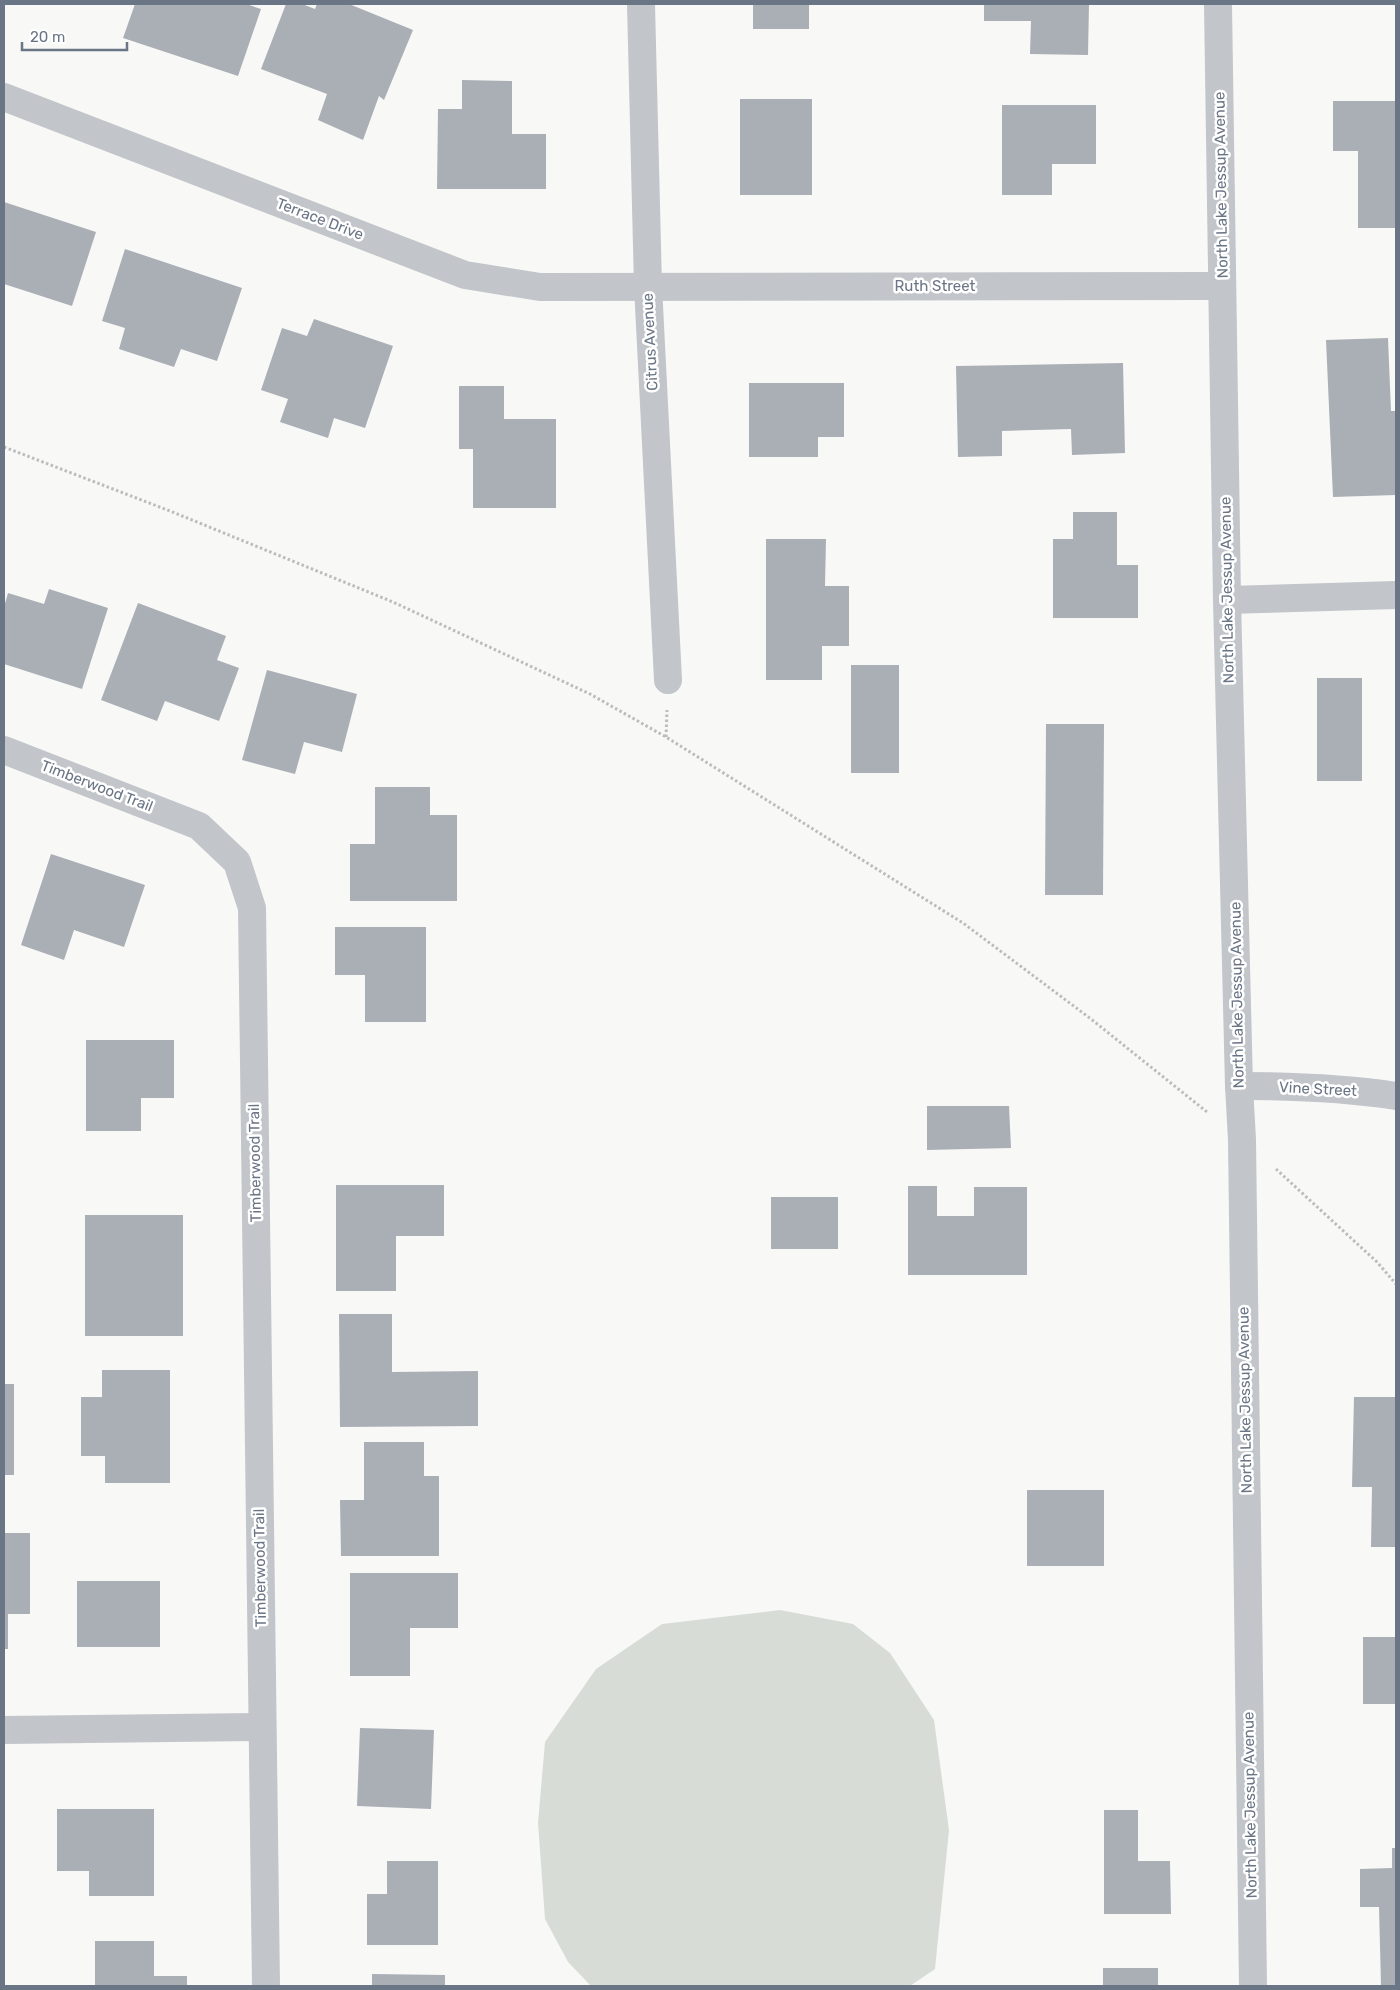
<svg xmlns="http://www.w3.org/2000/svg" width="1400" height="1990" viewBox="0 0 1400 1990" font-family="Rubik,sans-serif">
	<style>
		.green { fill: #d7ddd6 }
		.building { fill: #aaafb6 }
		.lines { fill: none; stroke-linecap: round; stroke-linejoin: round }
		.path { stroke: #babcbf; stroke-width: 3; stroke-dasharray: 2.5 2.5; stroke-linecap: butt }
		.minor { stroke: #c2c5c9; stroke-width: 28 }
		.labels { text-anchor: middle; stroke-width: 5; stroke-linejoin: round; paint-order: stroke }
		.street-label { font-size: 15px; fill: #6a7585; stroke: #fff }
	</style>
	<rect width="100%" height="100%" fill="#f8f8f6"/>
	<!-- green -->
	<path class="green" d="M 780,1610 L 853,1624 L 890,1653 L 934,1720 L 949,1830 L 935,1969 L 910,1986 L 591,1986 L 568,1962 L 545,1919 L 538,1823 L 545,1742 L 596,1669 L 662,1624 Z"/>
	<!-- building -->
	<g class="building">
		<path d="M 135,4 L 246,4 L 261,9 L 238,76 L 123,38 Z"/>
		<path d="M 286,4 L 302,4 L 315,9 L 317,4 L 349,4 L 413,30 L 384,100 L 379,96 L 363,140 L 318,120 L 327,94 L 261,69 Z"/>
		<rect x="753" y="4" width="56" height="25"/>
		<path d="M 984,4 L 1089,4 L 1088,55 L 1030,54 L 1031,21 L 984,21 Z"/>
		<path d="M 462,80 L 512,81 L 512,134 L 546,134 L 546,189 L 437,189 L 438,109 L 462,109 Z"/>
		<rect x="740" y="99" width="72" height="96"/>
		<path d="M 1333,101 L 1396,101 L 1396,228 L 1358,228 L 1358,151 L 1333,151 Z"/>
		<path d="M 1002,105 L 1096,105 L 1096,164 L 1052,164 L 1052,195 L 1002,195 Z"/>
		<path d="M 4,202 L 96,232 L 72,306 L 4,284 Z"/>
		<path d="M 125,249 L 242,288 L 217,361 L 181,349 L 174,367 L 119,349 L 125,328 L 102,321 Z"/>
		<path d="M 314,319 L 393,346 L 365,428 L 334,418 L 328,438 L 280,422 L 288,399 L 261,390 L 282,328 L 307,336 Z"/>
		<path d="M 1388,338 L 1391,411 L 1396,411 L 1396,495 L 1333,497 L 1326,340 Z"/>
		<path d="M 1123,363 L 1125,453 L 1072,455 L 1071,429 L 1002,431 L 1002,456 L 958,457 L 956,366 Z"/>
		<path d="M 749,383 L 844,383 L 844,437 L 818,437 L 818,457 L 749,457 Z"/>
		<path d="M 459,386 L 504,386 L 504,419 L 556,419 L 556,508 L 473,508 L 473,449 L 459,449 Z"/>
		<path d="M 1073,512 L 1117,512 L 1117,565 L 1138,565 L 1138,618 L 1053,618 L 1053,539 L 1073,539 Z"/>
		<path d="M 766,539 L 826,539 L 825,586 L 849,586 L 849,646 L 822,646 L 822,680 L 766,680 Z"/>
		<path d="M 49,589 L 108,608 L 82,689 L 4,664 L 4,607 L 8,593 L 44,604 Z"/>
		<path d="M 138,603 L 226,636 L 217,660 L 239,668 L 219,721 L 165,701 L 157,721 L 101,700 Z"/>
		<rect x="851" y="665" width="48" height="108"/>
		<path d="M 267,670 L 357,694 L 342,752 L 304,742 L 295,774 L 242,760 Z"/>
		<rect x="1317" y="678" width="45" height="103"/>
		<path d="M 1046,724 L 1104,724 L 1103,895 L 1045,895 Z"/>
		<path d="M 375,787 L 430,787 L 430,815 L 457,815 L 457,901 L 350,901 L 350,844 L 375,844 Z"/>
		<path d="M 51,854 L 145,885 L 124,947 L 74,930 L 64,960 L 21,945 Z"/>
		<path d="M 335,927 L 426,927 L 426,1022 L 365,1022 L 365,975 L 335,975 Z"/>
		<path d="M 86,1040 L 174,1040 L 174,1098 L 141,1098 L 141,1131 L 86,1131 Z"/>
		<path d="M 927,1106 L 1009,1106 L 1011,1148 L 927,1150 Z"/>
		<path d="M 336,1185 L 444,1185 L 444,1236 L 396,1236 L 396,1291 L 336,1291 Z"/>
		<path d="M 908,1186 L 937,1186 L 937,1216 L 974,1216 L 974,1187 L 1027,1187 L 1027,1275 L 908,1275 Z"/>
		<rect x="771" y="1197" width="67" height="52"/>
		<rect x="85" y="1215" width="98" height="121"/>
		<path d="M 339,1314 L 392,1314 L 392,1372 L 478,1371 L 478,1426 L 340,1427 Z"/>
		<path d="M 102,1370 L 170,1370 L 170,1483 L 105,1483 L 105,1456 L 81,1456 L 81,1397 L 102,1397 Z"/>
		<rect x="4" y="1384" width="10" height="91"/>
		<path d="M 1354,1397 L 1396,1397 L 1396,1547 L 1371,1547 L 1372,1487 L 1352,1487 Z"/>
		<path d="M 364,1442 L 424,1442 L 424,1476 L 439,1476 L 439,1556 L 341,1556 L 340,1500 L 364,1500 Z"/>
		<rect x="1027" y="1490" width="77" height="76"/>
		<path d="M 4,1533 L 30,1533 L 30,1614 L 8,1614 L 8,1649 L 4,1649 Z"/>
		<path d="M 350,1573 L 458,1573 L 458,1628 L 410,1628 L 410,1676 L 350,1676 Z"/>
		<rect x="77" y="1581" width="83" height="66"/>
		<rect x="1363" y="1637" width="33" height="67"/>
		<path d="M 360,1728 L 434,1730 L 431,1809 L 357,1806 Z"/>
		<path d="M 57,1809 L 154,1809 L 154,1896 L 89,1896 L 89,1871 L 57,1871 Z"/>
		<path d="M 1104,1810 L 1138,1810 L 1138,1861 L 1170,1861 L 1171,1914 L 1104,1914 Z"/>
		<path d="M 1392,1848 L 1396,1848 L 1396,1986 L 1381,1986 L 1379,1907 L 1360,1907 L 1360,1869 L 1392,1868 Z"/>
		<path d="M 387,1861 L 438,1861 L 438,1945 L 367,1945 L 367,1894 L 387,1894 Z"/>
		<path d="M 95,1941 L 154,1941 L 154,1976 L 187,1976 L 187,1986 L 95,1986 Z"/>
		<rect x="1103" y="1968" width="55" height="18"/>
		<path d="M 372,1974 L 445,1975 L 445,1986 L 372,1986 Z"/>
	</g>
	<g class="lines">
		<!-- path -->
		<g class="path">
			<path d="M 4,447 L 170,511 L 393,602 L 590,694 L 666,737 L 963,923 L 1091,1019 L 1207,1112"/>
			<path d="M 666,737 L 667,710"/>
			<path d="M 1276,1169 L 1377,1262 L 1396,1284"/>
		</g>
		<!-- minor -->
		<g class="minor">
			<path d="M 641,4 L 648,286 L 668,680"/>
			<path d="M 1218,4 L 1227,600 L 1239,1086 L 1242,1140 L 1253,1986"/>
			<path d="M 4,97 L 465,275 L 540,287 L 1222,286"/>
			<path d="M 1227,600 L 1396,595"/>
			<path d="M 4,750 L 199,826 L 237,862 L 252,908 L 266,1986"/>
			<path d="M 1239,1086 C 1292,1086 1344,1088 1396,1096"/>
			<path d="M 4,1730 L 262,1727"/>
		</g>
	</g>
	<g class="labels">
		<!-- street labels -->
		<g class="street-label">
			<text transform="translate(1221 185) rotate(-91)" y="5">North Lake Jessup Avenue</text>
			<text transform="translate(320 219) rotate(21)" y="5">Terrace Drive</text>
			<text x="935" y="291">Ruth Street</text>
			<text transform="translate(650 342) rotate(-93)" y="5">Citrus Avenue</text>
			<text transform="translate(1227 590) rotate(-91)" y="5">North Lake Jessup Avenue</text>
			<text transform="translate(97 786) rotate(21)" y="5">Timberwood Trail</text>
			<text transform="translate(1237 995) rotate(-91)" y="5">North Lake Jessup Avenue</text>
			<text transform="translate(1318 1089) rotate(3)" y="5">Vine Street</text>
			<text transform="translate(255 1163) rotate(-91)" y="5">Timberwood Trail</text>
			<text transform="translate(1245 1400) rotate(-91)" y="5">North Lake Jessup Avenue</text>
			<text transform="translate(260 1568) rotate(-91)" y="5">Timberwood Trail</text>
			<text transform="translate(1250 1805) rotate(-91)" y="5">North Lake Jessup Avenue</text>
		</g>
	</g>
	<!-- border -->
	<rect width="1400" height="1990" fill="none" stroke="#6a7585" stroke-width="10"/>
	<!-- scale -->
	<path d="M22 42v8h105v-8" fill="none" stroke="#6a7585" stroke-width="2.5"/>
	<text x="30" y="42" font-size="15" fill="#6a7585" stroke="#ffffff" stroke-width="4" paint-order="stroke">20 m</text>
</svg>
